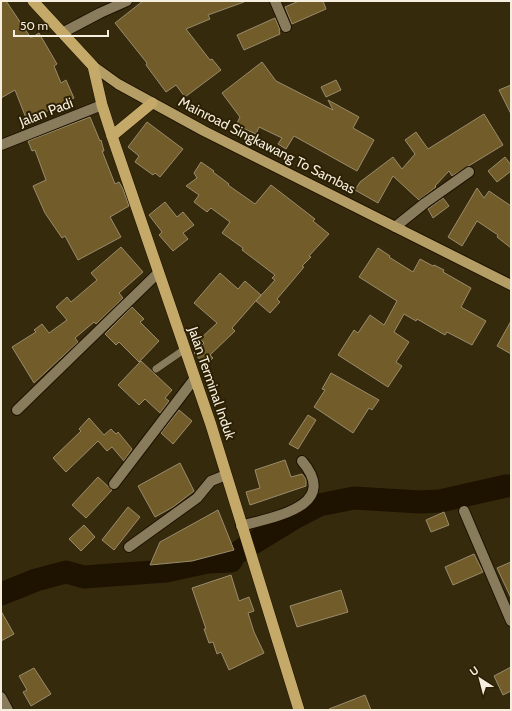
<svg xmlns="http://www.w3.org/2000/svg" width="512" height="711" viewBox="0 0 512 711" font-family="Cabin,sans-serif">
	<style>
		.lines { fill: none; stroke-linecap: round; stroke-linejoin: round }
		.river { stroke: #1e1300; stroke-width: 23 }
		.building { fill: #725d2a; stroke: #998b6c }
		.service-casing { stroke: #1d1200; stroke-width: 8 }
		.minor-casing { stroke: #1d1200; stroke-width: 12 }
		.primary-casing { stroke: #1d1200; stroke-width: 12 }
		.trunk-casing { stroke: #1d1200; stroke-width: 12 }
		.service { stroke: #897c5d; stroke-width: 7 }
		.minor { stroke: #897c5d; stroke-width: 10 }
		.primary { stroke: #b59e65; stroke-width: 10 }
		.trunk { stroke: #c4a968; stroke-width: 11 }
		.labels { text-anchor: middle; stroke-width: 4; stroke-linejoin: round; paint-order: stroke }
		.street-label { font-size: 14px; fill: #f6eede; stroke: #2b2003 }
	</style>
	<rect width="100%" height="100%" fill="#362a0d"/>
	<g class="lines">
		<!-- river -->
		<path class="river" d="M 1,594 L 36,580 L 66,572 L 84,577 L 166,571 L 208,562 L 231,561 L 235,554 L 296,517 L 319,505 L 354,498 L 420,502 L 440,501 L 506,486 L 511,486"/>
	</g>
	<!-- building -->
	<g class="building">
		<path d="M 1,1 L 6,1 L 31,38 L 39,33 L 57,64 L 54,66 L 61,83 L 66,80 L 74,98 L 43,113 L 42,112 L 26,118 L 15,90 L 1,98 Z"/>
		<path d="M 143,1 L 244,1 L 244,2 L 208,15 L 210,19 L 186,29 L 210,60 L 212,59 L 221,70 L 185,97 L 176,85 L 166,92 L 146,65 L 147,63 L 115,23 Z"/>
		<path d="M 299,1 L 323,1 L 326,9 L 292,24 L 285,7 Z"/>
		<path d="M 275,18 L 280,30 L 279,30 L 280,34 L 244,50 L 237,35 Z"/>
		<path d="M 262,62 L 276,81 L 333,110 L 328,100 L 359,117 L 353,128 L 374,140 L 357,171 L 294,136 L 286,149 L 278,144 L 282,138 L 259,127 L 256,134 L 236,125 L 240,117 L 222,93 Z"/>
		<path d="M 336,80 L 341,90 L 326,97 L 321,87 Z"/>
		<path d="M 511,85 L 511,114 L 499,90 Z"/>
		<path d="M 484,114 L 503,145 L 452,176 L 449,171 L 435,186 L 436,187 L 419,200 L 393,176 L 378,203 L 355,190 L 360,182 L 393,157 L 402,169 L 415,154 L 405,140 L 416,132 L 428,149 Z"/>
		<path d="M 90,117 L 100,141 L 101,140 L 104,151 L 102,151 L 115,184 L 119,182 L 123,189 L 129,206 L 110,217 L 121,237 L 78,260 L 65,236 L 62,238 L 45,213 L 33,186 L 46,180 L 35,150 L 32,151 L 28,141 Z"/>
		<path d="M 147,122 L 183,149 L 160,177 L 155,173 L 153,175 L 135,162 L 139,156 L 128,147 Z"/>
		<path d="M 505,157 L 511,165 L 511,171 L 497,182 L 488,171 Z"/>
		<path d="M 201,162 L 214,171 L 213,172 L 229,184 L 228,185 L 255,204 L 271,185 L 315,219 L 313,221 L 329,234 L 309,256 L 311,257 L 302,266 L 304,267 L 277,299 L 280,302 L 270,313 L 256,301 L 275,280 L 272,278 L 275,275 L 242,250 L 243,248 L 222,233 L 230,222 L 211,208 L 207,212 L 194,202 L 199,195 L 186,186 L 197,178 L 194,173 Z"/>
		<path d="M 477,188 L 484,198 L 489,191 L 511,206 L 511,248 L 497,237 L 498,235 L 477,221 L 462,246 L 448,237 Z"/>
		<path d="M 443,198 L 449,206 L 433,218 L 428,209 Z"/>
		<path d="M 165,202 L 177,217 L 183,212 L 194,225 L 183,233 L 188,239 L 173,251 L 159,235 L 162,232 L 149,215 Z"/>
		<path d="M 121,247 L 143,272 L 119,293 L 123,298 L 96,324 L 94,322 L 75,338 L 78,342 L 34,383 L 12,347 L 36,332 L 34,330 L 42,324 L 49,333 L 67,320 L 56,307 L 67,297 L 71,302 L 97,280 L 91,273 Z"/>
		<path d="M 378,248 L 390,256 L 389,257 L 413,272 L 420,259 L 433,266 L 434,265 L 444,270 L 443,272 L 471,288 L 461,307 L 486,321 L 472,345 L 447,332 L 445,335 L 417,319 L 416,321 L 404,314 L 394,332 L 409,342 L 396,362 L 402,366 L 388,387 L 338,355 L 354,330 L 358,333 L 370,315 L 384,325 L 397,301 L 359,277 Z"/>
		<path d="M 220,273 L 238,289 L 245,281 L 261,295 L 232,328 L 235,331 L 210,355 L 213,358 L 205,365 L 194,353 L 204,343 L 200,339 L 217,323 L 194,303 Z"/>
		<path d="M 132,307 L 144,319 L 140,322 L 159,341 L 139,362 L 119,342 L 116,345 L 105,334 Z"/>
		<path d="M 511,321 L 511,354 L 497,346 Z"/>
		<path d="M 141,361 L 172,390 L 165,398 L 169,401 L 160,413 L 145,399 L 139,405 L 118,385 Z"/>
		<path d="M 331,373 L 379,400 L 372,410 L 369,408 L 353,433 L 314,407 L 325,390 L 322,389 Z"/>
		<path d="M 179,410 L 192,421 L 173,444 L 161,433 Z"/>
		<path d="M 308,415 L 316,420 L 298,449 L 289,444 Z"/>
		<path d="M 89,418 L 104,435 L 111,429 L 116,434 L 118,432 L 132,449 L 124,461 L 112,447 L 107,451 L 98,441 L 66,472 L 53,458 L 81,431 L 79,429 Z"/>
		<path d="M 285,460 L 291,477 L 302,474 L 306,479 L 306,486 L 250,505 L 246,492 L 260,488 L 255,470 Z"/>
		<path d="M 180,463 L 194,491 L 173,507 L 155,517 L 138,486 Z"/>
		<path d="M 98,477 L 112,490 L 86,518 L 72,505 Z"/>
		<path d="M 128,507 L 140,517 L 114,550 L 102,540 Z"/>
		<path d="M 218,510 L 234,550 L 192,561 L 150,565 L 160,542 Z"/>
		<path d="M 444,512 L 449,525 L 431,532 L 426,520 Z"/>
		<path d="M 84,525 L 95,537 L 81,551 L 69,539 Z"/>
		<path d="M 474,554 L 483,572 L 453,585 L 445,567 Z"/>
		<path d="M 511,562 L 511,598 L 497,568 Z"/>
		<path d="M 231,575 L 239,601 L 249,597 L 254,611 L 248,613 L 254,632 L 264,653 L 229,670 L 221,652 L 217,654 L 213,642 L 209,643 L 204,629 L 206,629 L 192,588 Z"/>
		<path d="M 341,590 L 348,612 L 297,627 L 290,606 Z"/>
		<path d="M 1,611 L 14,634 L 1,641 Z"/>
		<path d="M 511,667 L 511,691 L 503,695 L 494,676 Z"/>
		<path d="M 34,668 L 51,694 L 31,706 L 23,692 L 27,690 L 19,676 Z"/>
		<path d="M 365,695 L 371,710 L 329,710 L 329,709 Z"/>
	</g>
	<g class="lines">
		<defs>
			<path id="service" d="M 156,369 L 185,349"/>
			<g id="minor">
				<path d="M 275,1 L 286,27"/>
				<path d="M 62,33 L 100,13 L 127,1"/>
				<path d="M 1,145 L 102,105"/>
				<path d="M 395,227 L 425,203 L 469,172"/>
				<path d="M 17,410 L 159,272"/>
				<path d="M 114,484 L 195,378"/>
				<path d="M 464,511 L 511,621"/>
				<path d="M 241,526 C 272,517 341,507 302,461"/>
				<path d="M 129,547 L 197,498 L 211,481 L 226,475"/>
				<path d="M 1,697 L 8,710"/>
			</g>
			<path id="primary" d="M 93,66 L 118,84 L 204,131 L 511,285"/>
			<g id="trunk">
				<path d="M 33,1 L 93,66 L 102,105 L 112,136 L 211,425 L 299,710"/>
				<path d="M 112,136 L 152,103"/>
			</g>
		</defs>
		<!-- service casing -->
		<use href="#service" class="service-casing"/>
		<!-- minor casing -->
		<use href="#minor" class="minor-casing"/>
		<!-- primary casing -->
		<use href="#primary" class="primary-casing"/>
		<!-- trunk casing -->
		<use href="#trunk" class="trunk-casing"/>
		<!-- service -->
		<use href="#service" class="service"/>
		<!-- minor -->
		<use href="#minor" class="minor"/>
		<!-- primary -->
		<use href="#primary" class="primary"/>
		<!-- trunk -->
		<use href="#trunk" class="trunk"/>
	</g>
	<g class="labels">
		<!-- street labels -->
		<g class="street-label">
			<text transform="translate(46 112) rotate(-21)" y="5">Jalan Padi</text>
			<text transform="translate(267 145) rotate(27)" y="5">Mainroad Singkawang To Sambas</text>
			<text transform="translate(212 383) rotate(71)" y="5">Jalan Terminal Induk</text>
		</g>
	</g>
	<!-- border -->
	<rect width="512" height="711" fill="none" stroke="#f6eede" stroke-width="4"/>
	<!-- north arrow -->
	<g transform="translate(480 679) rotate(324)" stroke="#2b2003" stroke-width="3" paint-order="stroke">
	<path d="M0-3L7 15L0 10L-7 15Z" fill="#f6eede"/>
	<text y="-6" font-size="11" font-weight="bold" text-anchor="middle" fill="#f6eede">U</text>
	</g>
	<!-- scale -->
	<path d="M14 30v6h94v-6" fill="none" stroke="#f6eede" stroke-width="2"/>
	<text x="20" y="30" font-size="12" fill="#f6eede" stroke="#2b2003" stroke-width="3" paint-order="stroke">50 m</text>
</svg>
